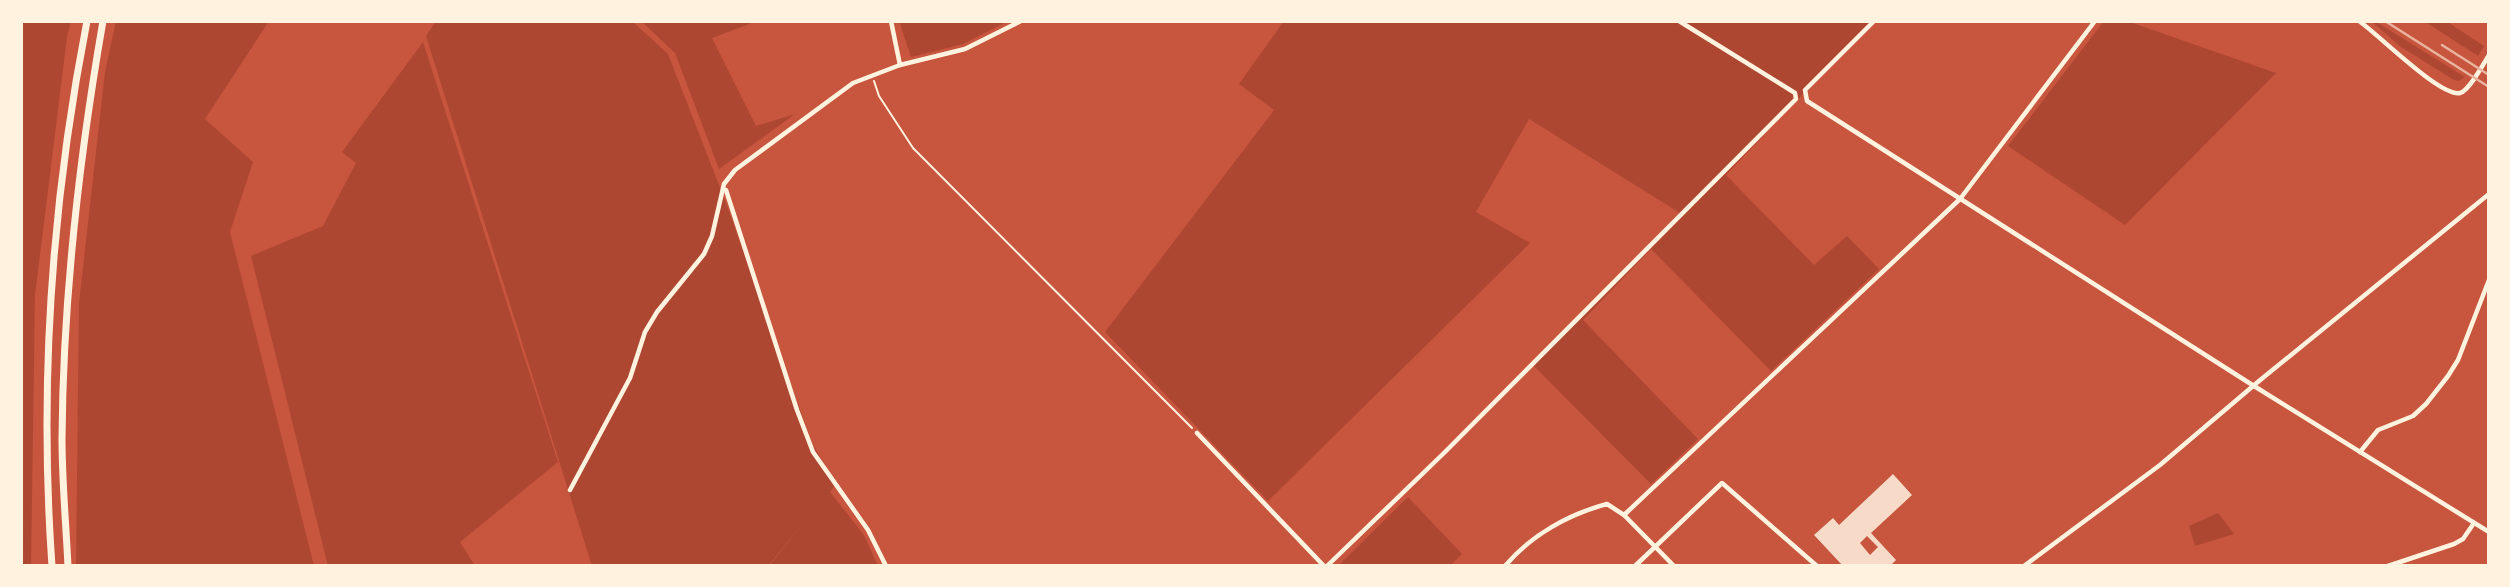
<svg xmlns="http://www.w3.org/2000/svg" width="2510" height="587" viewBox="0 0 2510 587" font-family="Manrope,sans-serif">
	<style>
		.green { fill: #ae4732 }
		.building { fill: #f7dbc8; fill-rule: evenodd }
		.lines { fill: none; stroke-linecap: round; stroke-linejoin: round }
		.path { stroke: #fff3e0; stroke-width: 2 }
		.minor { stroke: #fff3e0; stroke-width: 4.5 }
		.motorway { stroke: #fff3e0; stroke-width: 7 }
		.rail { stroke: #e9b49f; stroke-width: 2.5 }
	</style>
	<rect width="100%" height="100%" fill="#c8553d"/>
	<!-- green -->
	<g class="green">
		<path d="M 21,21 L 71,21 L 67,37 L 35,295 L 31,566 L 21,566 Z"/>
		<path d="M 116,21 L 269,21 L 205,119 L 253,162 L 230,232 L 314,566 L 76,566 L 79,303 L 105,72 Z"/>
		<path d="M 436,21 L 632,21 L 668,54 L 726,203 L 812,443 L 836,484 L 830,492 L 864,535 L 878,566 L 769,566 L 806,520 L 768,566 L 592,566 L 426,36 Z"/>
		<path d="M 641,21 L 757,21 L 712,38 L 756,126 L 795,114 L 719,169 L 675,53 Z"/>
		<path d="M 899,21 L 1008,21 L 963,44 L 911,57 Z"/>
		<path d="M 1284,21 L 1872,21 L 1726,175 L 1814,265 L 1847,236 L 1879,269 L 1771,371 L 1651,249 L 1583,320 L 1698,439 L 1651,484 L 1532,364 L 1680,213 L 1529,119 L 1476,212 L 1530,243 L 1268,501 L 1105,332 L 1274,110 L 1239,84 Z"/>
		<path d="M 2104,21 L 2127,21 L 2276,73 L 2125,225 L 2008,146 Z"/>
		<path d="M 2371,21 L 2375,21 L 2465,77 L 2459,81 L 2454,80 L 2401,47 Z"/>
		<path d="M 2424,21 L 2446,21 L 2484,46 L 2478,56 Z"/>
		<path d="M 423,42 L 558,462 L 460,542 L 475,566 L 328,566 L 251,256 L 323,226 L 356,163 L 342,152 Z"/>
		<path d="M 1408,497 L 1462,554 L 1450,566 L 1338,566 Z"/>
		<path d="M 2218,513 L 2234,534 L 2195,546 L 2189,526 Z"/>
	</g>
	<!-- building -->
	<path class="building" d="M 1893,474 L 1912,495 L 1871,533 L 1896,560 L 1890,566 L 1843,566 L 1814,535 L 1833,518 L 1839,525 ZM 1867,536 L 1878,547 L 1870,555 L 1860,543 Z"/>
	<g class="lines">
		<!-- path -->
		<path class="path" d="M 874,81 L 879,96 L 913,148 L 1192,428"/>
		<!-- minor -->
		<g class="minor">
			<path d="M 891,21 L 900,65"/>
			<path d="M 1874,21 L 1805,90 L 1807,101 L 2254,386 L 2489,532"/>
			<path d="M 2359,21 C 2378,34 2440,97 2460,93 C 2469,91 2484,63 2489,55"/>
			<path d="M 726,190 L 797,410 L 813,452 L 868,530 L 886,566"/>
			<path d="M 1197,433 L 1324,566"/>
			<path d="M 2360,452 L 2378,430 L 2413,416 L 2426,404 L 2448,376 L 2458,360 L 2489,280"/>
			<path d="M 570,490 L 630,378 L 645,332 L 657,312 L 704,254 L 712,236 L 724,184 L 735,170 L 853,83 L 900,65 L 965,49 L 1021,21"/>
			<path d="M 1624,515 L 1960,199 L 2095,21"/>
			<path d="M 1327,566 L 1445,452 L 1796,99 L 1795,93 L 1679,21"/>
			<path d="M 1505,566 C 1531,535 1569,514 1607,504 L 1624,515 L 1674,566"/>
			<path d="M 1635,566 L 1722,483 L 1817,566"/>
			<path d="M 2024,566 L 2160,465 L 2259,381 L 2489,194"/>
			<path d="M 2388,566 L 2454,544 L 2463,539 L 2474,523"/>
		</g>
		<!-- motorway -->
		<g class="motorway">
			<path d="M 52,566 C 39,384 52,200 87,21"/>
			<path d="M 68,566 C 66,524 62,481 62,439 C 63,298 79,159 103,21"/>
		</g>
		<!-- rail -->
		<g class="rail">
			<path d="M 2385,21 L 2489,87"/>
			<path d="M 2442,45 L 2489,75"/>
		</g>
	</g>
	<!-- border -->
	<rect width="2510" height="587" fill="none" stroke="#fff3e0" stroke-width="46"/>
</svg>
